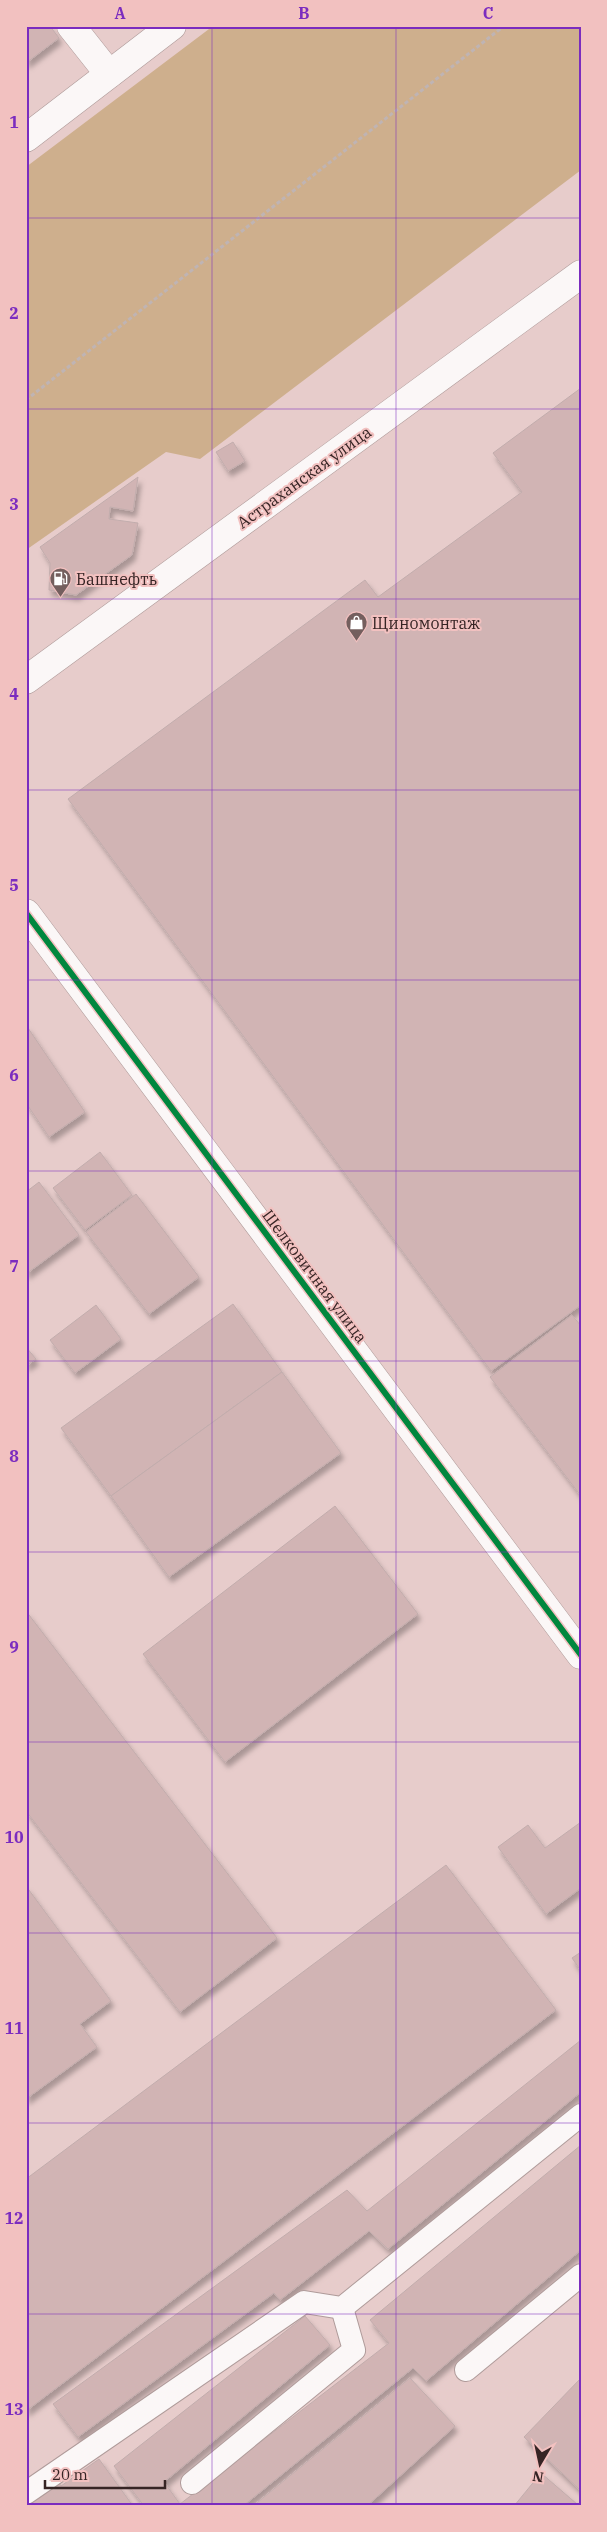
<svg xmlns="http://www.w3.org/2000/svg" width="607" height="2532" viewBox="0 0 607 2532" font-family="'IBM Plex Serif',serif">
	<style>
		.green { fill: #ceaf8d }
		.building { fill: #d1b4b4; stroke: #c2adad; filter: url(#shadow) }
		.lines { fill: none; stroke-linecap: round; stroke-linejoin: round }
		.lane-casing { stroke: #af9b9a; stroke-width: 24 }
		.street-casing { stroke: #af9b9a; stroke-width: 29 }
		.secondary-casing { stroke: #af9b9a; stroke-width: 29 }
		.path { stroke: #bfb4b4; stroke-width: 3; stroke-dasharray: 4 2.5; stroke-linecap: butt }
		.lane { stroke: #fbf7f7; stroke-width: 22 }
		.street { stroke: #fbf7f7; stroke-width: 28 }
		.secondary { stroke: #fbf7f7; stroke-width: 28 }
		.cycleway-casing { stroke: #f2c1c0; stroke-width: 9 }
		.cycleway { stroke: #00873e; stroke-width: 6 }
		.grid { fill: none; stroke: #7b2cbf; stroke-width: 1; stroke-opacity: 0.55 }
		.labels { text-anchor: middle; stroke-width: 4; stroke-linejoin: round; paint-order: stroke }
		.street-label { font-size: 16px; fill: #362424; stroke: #f2c1c0 }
		.poi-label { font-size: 16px; fill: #362424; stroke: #f2c1c0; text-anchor: start }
		.neatline { fill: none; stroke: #7b2cbf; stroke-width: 2 }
		.grid-label { font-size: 16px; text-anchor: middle; font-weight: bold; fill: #7b2cbf }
	</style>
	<defs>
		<filter id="shadow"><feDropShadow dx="3" dy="5.5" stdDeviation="2.5" flood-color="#0004"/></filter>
	</defs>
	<rect width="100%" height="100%" fill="#e7cccb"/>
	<!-- green -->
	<path class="green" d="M 213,26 L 581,26 L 581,170 L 200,459 L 166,452 L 26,550 L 26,167 Z"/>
	<!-- building -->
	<g class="building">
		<path d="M 26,26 L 50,26 L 59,38 L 26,63 Z"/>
		<path d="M 581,388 L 581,1305 L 491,1371 L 68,799 L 365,580 L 378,597 L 522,492 L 493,453 Z"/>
		<path d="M 233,442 L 245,461 L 228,471 L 216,452 Z"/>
		<path d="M 138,477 L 133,511 L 110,507 L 109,519 L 138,523 L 132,555 L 76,595 L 49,590 L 50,563 L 40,547 Z"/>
		<path d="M 26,1025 L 85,1112 L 49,1137 L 26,1103 Z"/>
		<path d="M 100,1152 L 132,1195 L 85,1230 L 53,1188 Z"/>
		<path d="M 39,1182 L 79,1235 L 26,1274 L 26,1192 Z"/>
		<path d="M 136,1194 L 199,1277 L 149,1314 L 86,1232 Z"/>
		<path d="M 233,1304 L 282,1372 L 111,1496 L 61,1428 Z"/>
		<path d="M 96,1305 L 121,1339 L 75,1373 L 50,1340 Z"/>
		<path d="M 572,1315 L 581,1326 L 581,1496 L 490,1377 Z"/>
		<path d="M 26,1347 L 36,1359 L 26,1366 Z"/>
		<path d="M 282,1372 L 341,1453 L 169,1577 L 111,1496 Z"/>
		<path d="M 335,1506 L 418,1614 L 225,1762 L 143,1654 Z"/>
		<path d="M 26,1611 L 277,1938 L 180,2012 L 26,1811 Z"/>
		<path d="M 581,1822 L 581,1888 L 546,1914 L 498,1847 L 528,1825 L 545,1848 Z"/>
		<path d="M 446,1865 L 556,2010 L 26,2411 L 26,2179 Z"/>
		<path d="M 26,1886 L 111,2001 L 80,2024 L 97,2047 L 26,2099 Z"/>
		<path d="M 581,1952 L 581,1971 L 572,1958 Z"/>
		<path d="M 581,2040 L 581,2092 L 388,2249 L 369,2231 L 280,2300 L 274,2293 L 78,2437 L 53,2404 L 347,2190 L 367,2211 Z"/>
		<path d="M 581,2145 L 581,2250 L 426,2381 L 413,2368 L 243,2506 L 144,2506 L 114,2466 L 305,2316 L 330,2345 L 164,2482 L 180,2504 L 389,2343 L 370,2320 Z"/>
		<path d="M 410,2378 L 455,2426 L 367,2506 L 253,2506 Z"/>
		<path d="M 581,2378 L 581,2491 L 524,2437 Z"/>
		<path d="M 99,2459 L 133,2506 L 26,2506 L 26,2503 L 58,2481 L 61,2486 Z"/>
		<path d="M 541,2473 L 577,2504 L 576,2506 L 514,2506 Z"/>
	</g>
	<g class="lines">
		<defs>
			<g id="lane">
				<path d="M 466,2370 L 581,2275"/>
				<path d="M 192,2483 L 354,2350 L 342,2308"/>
				<path d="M 26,2493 L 304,2302 L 342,2308 L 581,2115"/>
			</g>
			<g id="street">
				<path d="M 71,26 L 109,74"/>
				<path d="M 26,913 L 581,1655"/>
			</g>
			<g id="secondary">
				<path d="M 26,138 L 172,26"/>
				<path d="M 26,680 L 581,274"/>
			</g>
		</defs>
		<!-- lane casing -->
		<use href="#lane" class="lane-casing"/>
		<!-- street casing -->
		<use href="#street" class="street-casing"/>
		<!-- secondary casing -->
		<use href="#secondary" class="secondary-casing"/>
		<!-- path -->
		<path class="path" d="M 26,400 L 504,26"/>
		<!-- lane -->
		<use href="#lane" class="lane"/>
		<!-- street -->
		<use href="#street" class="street"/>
		<!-- secondary -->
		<use href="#secondary" class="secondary"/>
		<defs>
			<path id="cycleway" d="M 26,913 L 581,1655"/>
		</defs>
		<!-- cycleway casing -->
		<use href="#cycleway" class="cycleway-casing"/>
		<!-- cycleway -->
		<use href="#cycleway" class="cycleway"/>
	</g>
	<!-- grid -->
	<path class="grid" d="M 212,26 L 212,2506M 396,26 L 396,2506M 26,218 L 581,218M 26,409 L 581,409M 26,599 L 581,599M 26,790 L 581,790M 26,980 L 581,980M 26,1171 L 581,1171M 26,1361 L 581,1361M 26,1552 L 581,1552M 26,1742 L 581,1742M 26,1933 L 581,1933M 26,2123 L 581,2123M 26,2314 L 581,2314"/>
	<!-- icons -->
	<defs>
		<symbol id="fuel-pin" viewBox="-11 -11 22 30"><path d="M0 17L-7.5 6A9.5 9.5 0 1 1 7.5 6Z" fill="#745f5e" stroke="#f2c1c0"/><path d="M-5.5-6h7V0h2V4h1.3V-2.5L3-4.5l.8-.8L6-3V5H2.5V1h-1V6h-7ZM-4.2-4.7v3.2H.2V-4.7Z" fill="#fff"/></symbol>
		<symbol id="shop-pin" viewBox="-11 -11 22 30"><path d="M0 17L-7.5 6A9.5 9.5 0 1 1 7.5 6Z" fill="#745f5e" stroke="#f2c1c0"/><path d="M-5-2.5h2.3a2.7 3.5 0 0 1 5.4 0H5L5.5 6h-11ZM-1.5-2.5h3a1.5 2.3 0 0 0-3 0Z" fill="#fff"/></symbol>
	</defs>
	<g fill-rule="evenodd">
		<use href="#fuel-pin" x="48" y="566" width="25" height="34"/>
		<use href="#shop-pin" x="344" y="610" width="25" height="34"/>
	</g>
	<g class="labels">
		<!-- street labels -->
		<g class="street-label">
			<text transform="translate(304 477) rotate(-36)" y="6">Астраханская улица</text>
			<text transform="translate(315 1276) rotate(53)" y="6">Шелковичная улица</text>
		</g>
		<!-- poi labels -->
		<g class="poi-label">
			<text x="76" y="585">Башнефть</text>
			<text x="372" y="629">Щиномонтаж</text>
		</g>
	</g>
	<!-- border -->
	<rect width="607" height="2532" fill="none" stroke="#f2c1c0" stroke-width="55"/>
	<!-- north arrow -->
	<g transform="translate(540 2464) rotate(189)" stroke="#f2c1c0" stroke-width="4" paint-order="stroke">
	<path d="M0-4L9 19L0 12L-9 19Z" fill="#362424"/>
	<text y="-8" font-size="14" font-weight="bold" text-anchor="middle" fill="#362424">N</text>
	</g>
	<!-- scale -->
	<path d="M45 2480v8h120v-8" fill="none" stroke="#362424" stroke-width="2.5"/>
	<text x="52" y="2480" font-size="15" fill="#362424" stroke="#f2c1c0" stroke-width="4" paint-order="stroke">20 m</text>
	<rect x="28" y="28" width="552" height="2476" class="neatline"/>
	<g class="grid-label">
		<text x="120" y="19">A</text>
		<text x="304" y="19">B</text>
		<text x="488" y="19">C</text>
		<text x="14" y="128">1</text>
		<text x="14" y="319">2</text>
		<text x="14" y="510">3</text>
		<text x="14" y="700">4</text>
		<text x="14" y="891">5</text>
		<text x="14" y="1081">6</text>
		<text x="14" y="1272">7</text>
		<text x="14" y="1462">8</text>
		<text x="14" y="1653">9</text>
		<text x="14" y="1843">10</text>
		<text x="14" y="2034">11</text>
		<text x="14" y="2224">12</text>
		<text x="14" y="2415">13</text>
	</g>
</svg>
